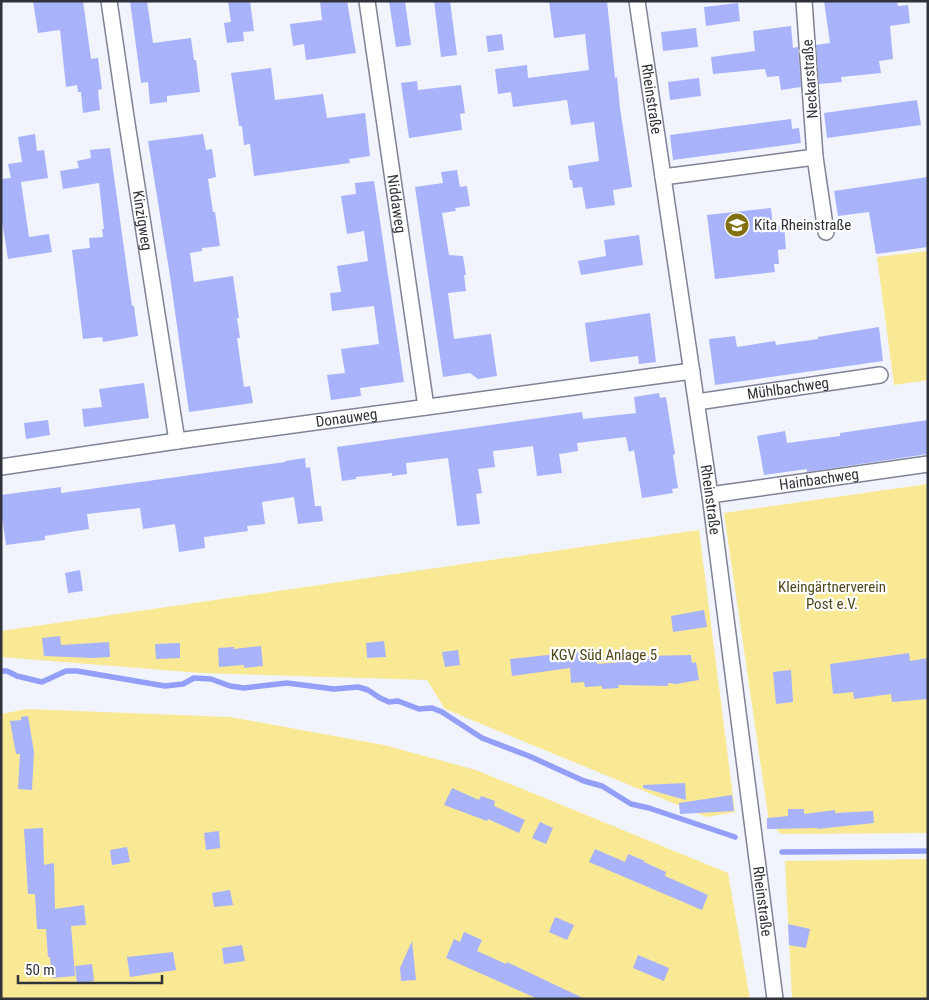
<svg xmlns="http://www.w3.org/2000/svg" width="929" height="1000" viewBox="0 0 929 1000" font-family="'Roboto Condensed',sans-serif">
	<style>
		.green { fill: #f9e995 }
		.lines { fill: none; stroke-linecap: round; stroke-linejoin: round }
		.stream { stroke: #939ff8; stroke-width: 5.5 }
		.building { fill: #a8b3fb }
		.street-casing { stroke: #7e8295; stroke-width: 18 }
		.street { stroke: #fff; stroke-width: 15 }
		.labels { text-anchor: middle; stroke-width: 4.5; stroke-linejoin: round; paint-order: stroke }
		.street-label { font-size: 15px; fill: #30323a; stroke: #fff }
		.poi-label { font-size: 15px; fill: #30323a; stroke: #fff; text-anchor: start }
		.park-label { font-size: 15px; fill: #50471b; stroke: #fff }
	</style>
	<rect width="100%" height="100%" fill="#f2f4fd"/>
	<!-- green -->
	<g class="green">
		<path d="M 928,251 L 928,380 L 894,385 L 877,257 Z"/>
		<path d="M 928,484 L 928,833 L 781,834 L 769,822 L 724,513 Z"/>
		<path d="M 699,530 L 735,812 L 707,817 L 445,709 L 427,680 L 200,673 L 1,657 L 1,631 Z"/>
		<path d="M 27,709 L 230,717 L 384,745 L 476,770 L 728,873 L 750,999 L 1,999 L 1,714 Z"/>
		<path d="M 928,859 L 928,999 L 792,999 L 785,861 Z"/>
	</g>
	<g class="lines">
		<!-- stream -->
		<g class="stream">
			<path d="M 1,671 L 7,671 L 17,676 L 42,682 L 66,671 L 77,671 L 165,686 L 183,684 L 194,678 L 211,679 L 230,686 L 244,688 L 287,683 L 334,689 L 358,687 L 368,690 L 380,698 L 389,702 L 398,701 L 419,709 L 432,708 L 442,712 L 482,738 L 529,756 L 584,781 L 602,786 L 631,804 L 649,808 L 735,837"/>
			<path d="M 782,852 L 928,851"/>
		</g>
	</g>
	<!-- building -->
	<g class="building">
		<path d="M 33,1 L 83,1 L 91,59 L 98,58 L 102,89 L 98,90 L 100,110 L 83,113 L 81,92 L 78,92 L 77,85 L 66,87 L 60,30 L 38,33 Z"/>
		<path d="M 130,1 L 147,1 L 153,43 L 191,38 L 194,60 L 196,60 L 200,92 L 167,96 L 167,102 L 150,104 L 148,82 L 141,83 Z"/>
		<path d="M 228,1 L 250,1 L 254,31 L 243,32 L 244,41 L 227,43 L 224,23 L 231,22 Z"/>
		<path d="M 320,1 L 347,1 L 356,53 L 306,60 L 304,44 L 293,46 L 290,24 L 322,20 Z"/>
		<path d="M 389,1 L 405,1 L 411,45 L 396,47 Z"/>
		<path d="M 434,1 L 450,1 L 457,55 L 441,57 Z"/>
		<path d="M 549,1 L 607,1 L 615,78 L 617,77 L 620,108 L 632,187 L 613,190 L 615,205 L 586,209 L 582,187 L 573,188 L 572,180 L 570,180 L 568,166 L 599,161 L 594,122 L 571,125 L 567,100 L 513,107 L 511,92 L 498,94 L 495,69 L 527,65 L 528,78 L 589,70 L 585,34 L 554,38 Z"/>
		<path d="M 824,1 L 897,1 L 898,6 L 908,5 L 910,23 L 890,26 L 893,59 L 879,61 L 881,73 L 841,77 L 842,82 L 819,84 L 816,45 L 830,43 Z"/>
		<path d="M 738,3 L 740,21 L 706,26 L 704,7 Z"/>
		<path d="M 791,26 L 793,48 L 798,47 L 801,87 L 781,90 L 779,76 L 767,77 L 765,69 L 713,74 L 711,57 L 755,51 L 753,31 Z"/>
		<path d="M 696,28 L 698,47 L 663,51 L 661,32 Z"/>
		<path d="M 502,34 L 504,50 L 488,52 L 486,36 Z"/>
		<path d="M 271,68 L 275,100 L 323,94 L 327,118 L 365,113 L 370,156 L 349,159 L 350,163 L 254,176 L 250,144 L 244,145 L 242,126 L 239,126 L 231,73 Z"/>
		<path d="M 699,78 L 701,96 L 670,100 L 668,82 Z"/>
		<path d="M 417,81 L 418,90 L 461,85 L 465,113 L 460,114 L 462,130 L 409,138 L 401,83 Z"/>
		<path d="M 917,100 L 921,125 L 827,138 L 824,113 Z"/>
		<path d="M 791,119 L 792,129 L 799,128 L 801,143 L 673,160 L 670,135 Z"/>
		<path d="M 35,134 L 37,151 L 44,150 L 48,178 L 21,182 L 29,237 L 49,234 L 52,252 L 8,259 L 1,214 L 1,179 L 11,178 L 8,164 L 22,162 L 18,137 Z"/>
		<path d="M 203,134 L 206,150 L 212,149 L 216,177 L 208,179 L 213,212 L 215,212 L 220,246 L 202,248 L 202,251 L 190,253 L 194,282 L 233,276 L 239,318 L 237,318 L 240,338 L 237,338 L 244,387 L 250,386 L 253,403 L 189,412 L 170,276 L 148,141 Z"/>
		<path d="M 110,148 L 132,306 L 134,306 L 138,336 L 103,342 L 102,337 L 83,339 L 72,250 L 90,248 L 89,238 L 103,237 L 102,229 L 104,229 L 99,183 L 63,189 L 60,171 L 79,168 L 77,161 L 91,158 L 90,150 Z"/>
		<path d="M 457,170 L 460,187 L 467,186 L 470,206 L 455,208 L 456,211 L 442,213 L 449,255 L 463,256 L 466,275 L 464,275 L 466,291 L 448,293 L 454,339 L 491,334 L 497,376 L 478,379 L 470,373 L 443,377 L 415,187 L 443,183 L 441,172 Z"/>
		<path d="M 928,177 L 928,247 L 876,254 L 869,212 L 838,216 L 834,191 Z"/>
		<path d="M 374,181 L 404,382 L 360,388 L 361,396 L 331,400 L 327,375 L 345,373 L 341,349 L 379,344 L 374,306 L 332,311 L 330,293 L 341,292 L 337,266 L 368,261 L 364,231 L 347,234 L 341,196 L 356,194 L 355,183 Z"/>
		<path d="M 771,208 L 773,227 L 784,225 L 786,249 L 778,250 L 779,264 L 774,264 L 775,272 L 715,279 L 707,215 Z"/>
		<path d="M 639,235 L 643,265 L 581,275 L 578,261 L 606,256 L 604,240 Z"/>
		<path d="M 650,313 L 656,362 L 639,364 L 638,356 L 590,362 L 585,323 Z"/>
		<path d="M 879,327 L 883,361 L 715,385 L 709,339 L 735,336 L 737,347 L 775,341 L 776,345 L 818,339 L 818,337 Z"/>
		<path d="M 144,383 L 149,418 L 84,427 L 82,409 L 102,407 L 99,389 Z"/>
		<path d="M 659,393 L 660,398 L 666,397 L 675,454 L 673,455 L 678,488 L 672,489 L 673,493 L 642,498 L 634,450 L 629,452 L 626,437 L 577,443 L 578,451 L 559,454 L 562,473 L 537,476 L 533,446 L 493,451 L 495,467 L 478,469 L 482,493 L 476,494 L 480,524 L 457,526 L 448,458 L 406,463 L 407,474 L 392,476 L 392,473 L 356,477 L 356,479 L 342,481 L 337,447 L 582,412 L 583,419 L 636,413 L 634,397 Z"/>
		<path d="M 48,420 L 50,435 L 26,439 L 24,423 Z"/>
		<path d="M 928,420 L 928,454 L 807,472 L 807,469 L 764,475 L 757,436 L 785,431 L 787,443 L 840,436 L 840,433 Z"/>
		<path d="M 305,458 L 306,468 L 310,467 L 315,506 L 321,506 L 323,521 L 298,524 L 294,497 L 262,502 L 265,524 L 247,526 L 248,531 L 204,537 L 205,548 L 179,552 L 175,524 L 143,529 L 140,508 L 87,514 L 89,529 L 45,536 L 45,540 L 6,545 L 1,508 L 1,495 L 61,487 L 61,493 L 285,462 L 285,461 Z"/>
		<path d="M 80,570 L 83,591 L 68,593 L 65,573 Z"/>
		<path d="M 704,610 L 707,627 L 673,632 L 671,616 Z"/>
		<path d="M 60,636 L 61,645 L 109,642 L 110,657 L 93,658 L 44,656 L 42,638 Z"/>
		<path d="M 384,641 L 386,657 L 367,658 L 366,643 Z"/>
		<path d="M 180,643 L 180,658 L 156,659 L 155,644 Z"/>
		<path d="M 261,646 L 263,666 L 244,668 L 244,665 L 219,667 L 218,648 L 234,647 L 234,649 Z"/>
		<path d="M 458,650 L 460,665 L 445,667 L 442,652 Z"/>
		<path d="M 595,650 L 597,664 L 647,660 L 647,656 L 691,655 L 692,663 L 696,662 L 699,680 L 676,684 L 668,683 L 668,686 L 618,685 L 619,688 L 602,689 L 602,686 L 585,687 L 584,682 L 571,683 L 570,668 L 512,676 L 510,659 Z"/>
		<path d="M 909,653 L 910,661 L 928,658 L 928,699 L 892,702 L 891,694 L 854,699 L 853,692 L 833,694 L 830,664 Z"/>
		<path d="M 791,670 L 793,702 L 776,704 L 773,672 Z"/>
		<path d="M 28,716 L 34,752 L 32,790 L 18,789 L 20,754 L 16,754 L 10,721 L 21,720 L 21,717 Z"/>
		<path d="M 685,783 L 686,800 L 643,788 L 643,785 Z"/>
		<path d="M 452,788 L 479,800 L 481,796 L 495,801 L 494,806 L 525,820 L 519,833 L 488,819 L 487,821 L 444,805 Z"/>
		<path d="M 732,795 L 734,811 L 680,814 L 679,803 Z"/>
		<path d="M 788,809 L 804,809 L 804,814 L 835,810 L 835,813 L 873,811 L 874,823 L 817,829 L 817,828 L 767,829 L 767,818 L 788,816 Z"/>
		<path d="M 540,822 L 553,828 L 546,844 L 532,838 Z"/>
		<path d="M 43,828 L 44,865 L 54,863 L 55,909 L 84,905 L 86,925 L 71,926 L 75,976 L 52,978 L 50,957 L 48,957 L 46,929 L 37,929 L 35,894 L 28,894 L 24,829 Z"/>
		<path d="M 219,831 L 220,848 L 206,850 L 204,833 Z"/>
		<path d="M 127,847 L 130,862 L 112,865 L 110,850 Z"/>
		<path d="M 595,849 L 625,862 L 628,854 L 645,861 L 644,862 L 666,872 L 665,876 L 708,895 L 702,910 L 589,862 Z"/>
		<path d="M 230,890 L 233,905 L 214,907 L 212,893 Z"/>
		<path d="M 555,917 L 574,925 L 567,940 L 549,932 Z"/>
		<path d="M 788,924 L 810,929 L 806,948 L 789,945 Z"/>
		<path d="M 464,932 L 482,940 L 477,951 L 506,964 L 507,962 L 585,999 L 538,999 L 446,958 L 454,939 L 460,942 Z"/>
		<path d="M 412,941 L 416,980 L 401,981 L 400,968 Z"/>
		<path d="M 242,945 L 245,961 L 224,964 L 222,948 Z"/>
		<path d="M 173,952 L 176,970 L 130,977 L 127,957 Z"/>
		<path d="M 638,955 L 669,968 L 664,981 L 633,968 Z"/>
		<path d="M 92,964 L 94,981 L 77,984 L 75,966 Z"/>
	</g>
	<g class="lines">
		<defs>
			<g id="street">
				<path id="s1" d="M 109,1 L 126,117 L 177,441"/>
				<path id="s2" d="M 367,1 L 426,407"/>
				<path id="s3" d="M 637,1 L 710,495 L 775,999"/>
				<path d="M 815,157 L 826,232"/>
				<path d="M 663,177 L 815,157 L 804,1"/>
				<path id="s4" d="M 697,402 L 880,375"/>
				<path id="s5" d="M 1,467 L 177,441 L 692,371"/>
				<path id="s6" d="M 710,495 L 928,464"/>
			</g>
		</defs>
		<!-- street casing -->
		<use href="#street" class="street-casing"/>
		<!-- street -->
		<use href="#street" class="street"/>
	</g>
	<!-- icons -->
	<defs>
		<symbol id="school-disc" viewBox="-11 -11 22 22"><circle r="9.5" fill="#827112" stroke="#fff"/><path d="M0-5L7-2L0 1L-7-2ZM-4 1L0 2.5L4 1V4Q0 6-4 4Z" fill="#fff"/></symbol>
	</defs>
	<g fill-rule="evenodd">
		<use href="#school-disc" x="723" y="211" width="28" height="28"/>
	</g>
	<g class="labels">
		<!-- street labels -->
		<g class="street-label">
			<text transform="translate(810 79) rotate(-94)" y="5">Neckarstraße</text>
			<text dy="5" stroke="none"><textPath href="#s3" startOffset="99">Rheinstraße</textPath></text>
			<text dy="5" stroke="none"><textPath href="#s2" startOffset="205">Niddaweg</textPath></text>
			<text dy="5" stroke="none"><textPath href="#s1" startOffset="222">Kinzigweg</textPath></text>
			<text dy="5" stroke="none"><textPath href="#s4" startOffset="92">Mühlbachweg</textPath></text>
			<text dy="5" stroke="none"><textPath href="#s5" startOffset="349">Donauweg</textPath></text>
			<text dy="5" stroke="none"><textPath href="#s6" startOffset="110">Hainbachweg</textPath></text>
			<text dy="5" stroke="none"><textPath href="#s3" startOffset="504">Rheinstraße</textPath></text>
			<text dy="5" stroke="none"><textPath href="#s3" startOffset="909">Rheinstraße</textPath></text>
		</g>
		<!-- poi labels -->
		<g class="poi-label">
			<text x="754" y="230">Kita Rheinstraße</text>
		</g>
		<!-- park labels -->
		<g class="park-label">
			<text x="832" y="592">Kleingärtnerverein<tspan x="832" dy="17">Post e.V.</tspan></text>
			<text x="604" y="660">KGV Süd Anlage 5</text>
		</g>
	</g>
	<!-- border -->
	<rect width="929" height="1000" fill="none" stroke="#30323a" stroke-width="5"/>
	<!-- scale -->
	<path d="M18 975v8h144v-8" fill="none" stroke="#30323a" stroke-width="2.5"/>
	<text x="25" y="975" font-size="15" fill="#30323a" stroke="#ffffff" stroke-width="4" paint-order="stroke">50 m</text>
</svg>
